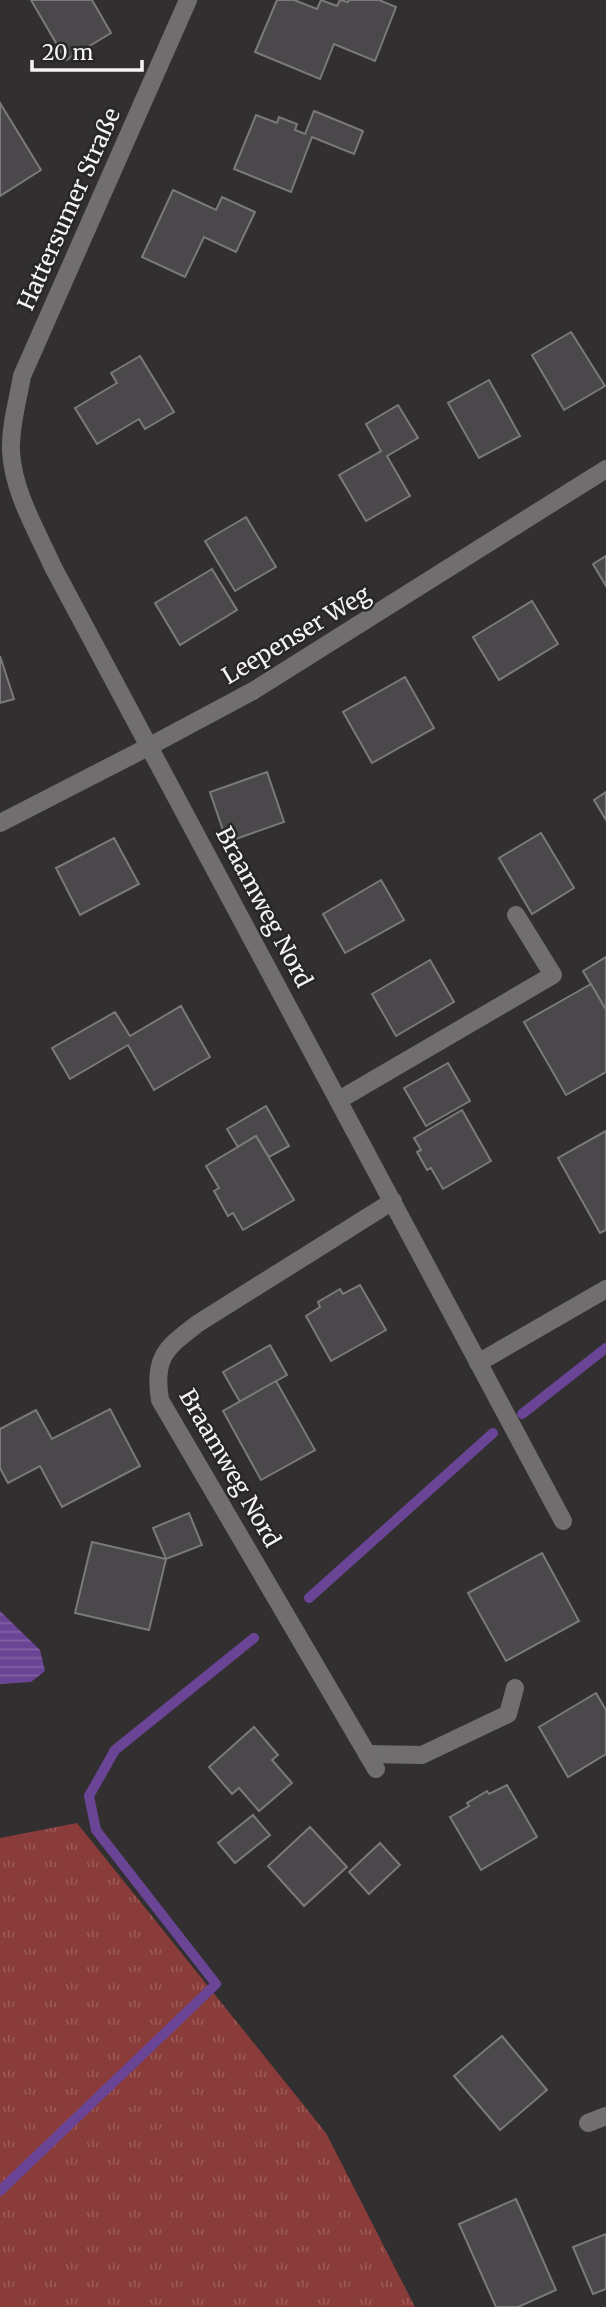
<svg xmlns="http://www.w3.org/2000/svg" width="606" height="2307" viewBox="0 0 606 2307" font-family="Merriweather,serif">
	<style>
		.grass { fill: url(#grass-tufts) }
		.water { fill: url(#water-rules) }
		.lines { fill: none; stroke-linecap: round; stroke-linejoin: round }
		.stream { stroke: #6b4595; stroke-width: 10 }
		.building { fill: #4a484a; stroke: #7b797b; stroke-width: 2 }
		.lane { stroke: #706e6f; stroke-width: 18 }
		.street { stroke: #706e6f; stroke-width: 18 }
		.labels { text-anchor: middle; stroke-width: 5; stroke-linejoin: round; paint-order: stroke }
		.street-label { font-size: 23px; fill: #f6f4f5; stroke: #282627 }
	</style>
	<defs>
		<pattern id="grass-tufts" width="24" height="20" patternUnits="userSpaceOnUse" patternTransform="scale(1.75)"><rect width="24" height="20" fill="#893c3a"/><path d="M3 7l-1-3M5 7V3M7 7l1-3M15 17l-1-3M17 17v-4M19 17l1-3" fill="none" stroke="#9a5957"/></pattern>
		<pattern id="water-rules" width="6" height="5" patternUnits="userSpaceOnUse" patternTransform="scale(1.75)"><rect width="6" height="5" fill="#6b4595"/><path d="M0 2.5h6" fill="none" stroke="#8160a4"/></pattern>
	</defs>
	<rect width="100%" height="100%" fill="#322f31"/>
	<!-- grass -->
	<path class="grass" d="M 77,1823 L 326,2133 L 415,2307 L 0,2307 L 0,1838 Z"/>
	<!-- water -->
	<path class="water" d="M 0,1611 L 40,1650 L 45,1671 L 31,1682 L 0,1684 Z"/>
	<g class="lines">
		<!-- stream -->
		<g class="stream">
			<path d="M 522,1414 L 606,1348"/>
			<path d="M 309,1598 L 493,1433"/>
			<path d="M 0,2191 L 216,1984 L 96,1830 L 89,1796 L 115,1750 L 254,1638"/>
		</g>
	</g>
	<!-- building -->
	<g class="building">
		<path d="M 31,0 L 92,0 L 111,33 L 66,60 Z"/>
		<path d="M 277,0 L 294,0 L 317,9 L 321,0 L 337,6 L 340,0 L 348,2 L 349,0 L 379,0 L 396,7 L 375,61 L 334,44 L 320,79 L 255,52 Z"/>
		<path d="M 0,103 L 41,170 L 0,196 Z"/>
		<path d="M 314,111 L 363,131 L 354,154 L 312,137 L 291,192 L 234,169 L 256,115 L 277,123 L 279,117 L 297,124 L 295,130 L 305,134 Z"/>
		<path d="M 173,190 L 216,210 L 222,197 L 255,212 L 236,252 L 204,237 L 185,277 L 142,257 Z"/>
		<path d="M 571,332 L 605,386 L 564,410 L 532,355 Z"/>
		<path d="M 140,356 L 174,412 L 145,429 L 139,419 L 97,444 L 75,408 L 117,383 L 111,373 Z"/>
		<path d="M 489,380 L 520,436 L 479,458 L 448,403 Z"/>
		<path d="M 398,405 L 418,438 L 387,456 L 410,496 L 366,521 L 339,475 L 381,451 L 366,424 Z"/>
		<path d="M 246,517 L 276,567 L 235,591 L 205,541 Z"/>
		<path d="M 606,556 L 606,586 L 593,564 Z"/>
		<path d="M 212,569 L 237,610 L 180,645 L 155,603 Z"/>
		<path d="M 532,601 L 558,644 L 499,680 L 473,637 Z"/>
		<path d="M 0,656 L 14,699 L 0,703 Z"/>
		<path d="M 405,677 L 434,728 L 372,763 L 343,712 Z"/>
		<path d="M 267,772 L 284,822 L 227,842 L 210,792 Z"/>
		<path d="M 606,792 L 606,820 L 594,800 Z"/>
		<path d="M 541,833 L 574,888 L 532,914 L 499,858 Z"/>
		<path d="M 114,838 L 139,884 L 80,915 L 56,868 Z"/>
		<path d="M 381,880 L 404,920 L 345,953 L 323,914 Z"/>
		<path d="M 606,957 L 606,1010 L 583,971 Z"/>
		<path d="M 430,960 L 454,1002 L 396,1036 L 372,994 Z"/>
		<path d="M 591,984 L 606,1010 L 606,1072 L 566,1095 L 524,1022 Z"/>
		<path d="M 181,1006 L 210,1057 L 154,1090 L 128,1045 L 70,1079 L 52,1048 L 115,1012 L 130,1036 Z"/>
		<path d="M 448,1063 L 470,1101 L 426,1126 L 404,1088 Z"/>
		<path d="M 266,1106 L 289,1146 L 269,1157 L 256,1136 L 238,1147 L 227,1129 Z"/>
		<path d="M 462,1110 L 491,1161 L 443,1189 L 431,1168 L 427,1170 L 417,1152 L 421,1150 L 414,1138 Z"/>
		<path d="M 606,1131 L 606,1230 L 600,1233 L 558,1158 Z"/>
		<path d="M 256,1136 L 294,1200 L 243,1230 L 233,1213 L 228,1216 L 214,1191 L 219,1188 L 206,1166 Z"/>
		<path d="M 360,1285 L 386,1330 L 331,1361 L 306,1316 L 320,1307 L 318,1302 L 340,1289 L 343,1294 Z"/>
		<path d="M 270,1345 L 287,1375 L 240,1402 L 223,1372 Z"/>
		<path d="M 276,1381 L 315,1450 L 261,1480 L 223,1411 Z"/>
		<path d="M 110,1409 L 140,1466 L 62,1507 L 40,1466 L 8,1483 L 0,1468 L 0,1429 L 36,1410 L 52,1439 Z"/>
		<path d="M 189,1513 L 202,1545 L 166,1559 L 153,1528 Z"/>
		<path d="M 92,1542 L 166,1559 L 149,1630 L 75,1613 Z"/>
		<path d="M 542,1553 L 579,1621 L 506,1661 L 468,1593 Z"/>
		<path d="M 596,1693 L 606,1710 L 606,1754 L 568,1777 L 539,1727 Z"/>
		<path d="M 254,1727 L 278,1755 L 272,1760 L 292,1783 L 259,1811 L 239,1788 L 232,1794 L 209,1767 Z"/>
		<path d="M 507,1785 L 537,1837 L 481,1870 L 450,1817 L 469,1806 L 467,1803 L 487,1791 L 489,1794 Z"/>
		<path d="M 253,1815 L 270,1835 L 235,1863 L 218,1843 Z"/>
		<path d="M 310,1827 L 347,1867 L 304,1906 L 268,1866 Z"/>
		<path d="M 380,1843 L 400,1865 L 369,1894 L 349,1872 Z"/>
		<path d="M 502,2036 L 547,2090 L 500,2130 L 454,2076 Z"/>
		<path d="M 516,2199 L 556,2290 L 518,2307 L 496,2307 L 459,2224 Z"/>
		<path d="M 606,2234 L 606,2289 L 593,2294 L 573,2247 Z"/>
	</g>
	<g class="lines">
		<!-- lane -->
		<g class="lane">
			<path d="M 339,1100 L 553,975 L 516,915"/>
			<path d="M 367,1754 L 422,1755 L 508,1714 L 515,1688"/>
			<path d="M 588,2123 L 606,2116"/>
		</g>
		<!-- street -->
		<g class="street">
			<path d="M 188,0 L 22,376 C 18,400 10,426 11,451 C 13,492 37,531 53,567 L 563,1521"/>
			<path d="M 0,823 L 150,746 L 253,691 L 606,469"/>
			<path d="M 478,1363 L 606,1289"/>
			<path d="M 376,1769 L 160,1400 C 153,1357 166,1348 197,1324 L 393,1201"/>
		</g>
	</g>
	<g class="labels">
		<!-- street labels -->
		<g class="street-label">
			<text transform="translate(69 209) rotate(-66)" y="8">Hattersumer Straße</text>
			<text transform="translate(296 635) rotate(-31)" y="8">Leepenser Weg</text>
			<text transform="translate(264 907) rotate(62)" y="8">Braamweg Nord</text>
			<text transform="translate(230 1468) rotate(60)" y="8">Braamweg Nord</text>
		</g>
	</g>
	<!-- scale -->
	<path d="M32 60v10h110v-10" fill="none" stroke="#f6f4f5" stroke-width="3.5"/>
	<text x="42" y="60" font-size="21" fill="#f6f4f5" stroke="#282627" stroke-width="5" paint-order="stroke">20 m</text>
</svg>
